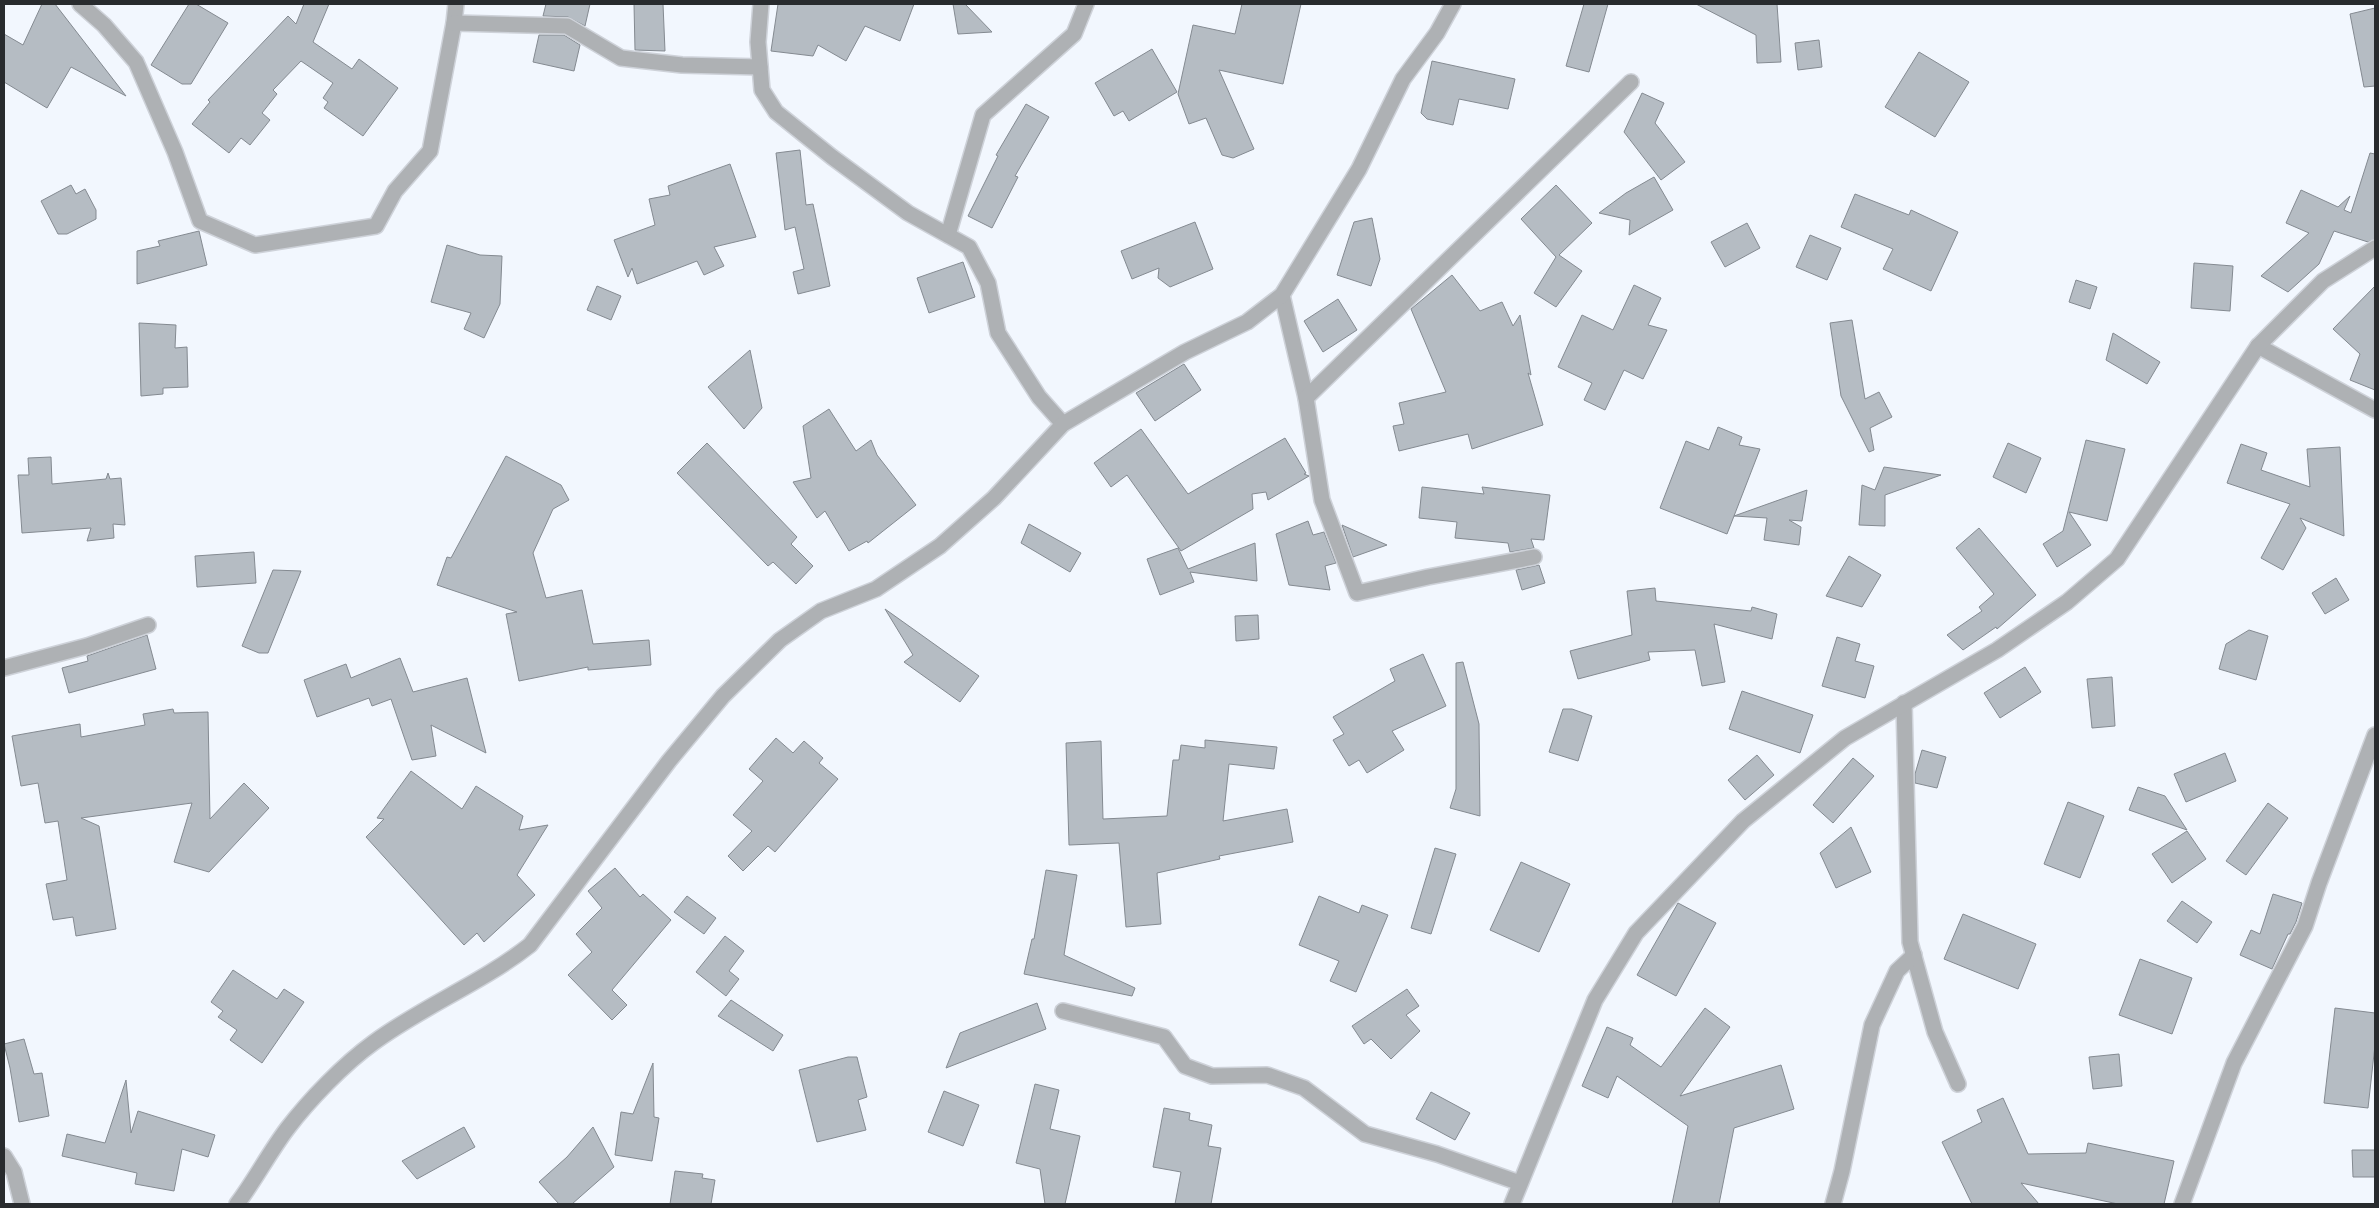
<svg xmlns="http://www.w3.org/2000/svg" width="2379" height="1208" viewBox="0 0 2379 1208" font-family="Karla,sans-serif">
	<style>
		.building { fill: #b5bcc3; stroke: #848a91 }
		.lines { fill: none; stroke-linecap: round; stroke-linejoin: round }
		.street-casing { stroke: #ced2d9; stroke-width: 18 }
		.street { stroke: #aeb1b4; stroke-width: 15 }
	</style>
	<rect width="100%" height="100%" fill="#f2f7fe"/>
	<!-- building -->
	<g class="building">
		<path d="M 42,4 L 55,4 L 126,96 L 71,67 L 47,108 L 4,82 L 4,34 L 23,45 Z"/>
		<path d="M 189,4 L 196,4 L 228,23 L 191,84 L 182,84 L 151,65 Z"/>
		<path d="M 304,4 L 329,4 L 313,42 L 352,69 L 359,59 L 398,88 L 363,136 L 324,108 L 328,102 L 323,98 L 333,83 L 301,61 L 273,90 L 277,94 L 262,113 L 270,120 L 250,145 L 241,138 L 229,153 L 192,124 L 210,102 L 208,100 L 288,16 L 296,24 Z"/>
		<path d="M 546,4 L 590,4 L 585,26 L 568,17 L 543,16 Z"/>
		<path d="M 634,4 L 663,4 L 665,51 L 635,50 Z"/>
		<path d="M 778,4 L 914,4 L 900,41 L 865,26 L 846,61 L 818,45 L 813,56 L 771,51 Z"/>
		<path d="M 953,4 L 965,4 L 992,32 L 958,34 Z"/>
		<path d="M 1242,4 L 1301,4 L 1283,84 L 1219,70 L 1254,149 L 1233,158 L 1222,155 L 1206,118 L 1189,124 L 1178,94 L 1193,25 L 1235,34 Z"/>
		<path d="M 1584,4 L 1608,4 L 1589,72 L 1566,66 Z"/>
		<path d="M 1696,4 L 1777,4 L 1781,62 L 1757,63 L 1756,35 Z"/>
		<path d="M 2375,8 L 2375,86 L 2364,87 L 2350,14 Z"/>
		<path d="M 539,35 L 564,35 L 580,45 L 574,71 L 533,62 Z"/>
		<path d="M 1819,40 L 1822,67 L 1798,70 L 1795,43 Z"/>
		<path d="M 1152,49 L 1177,92 L 1129,121 L 1123,111 L 1114,116 L 1095,83 Z"/>
		<path d="M 1919,52 L 1969,82 L 1935,137 L 1885,107 Z"/>
		<path d="M 1432,61 L 1515,79 L 1508,109 L 1459,99 L 1453,125 L 1427,119 L 1421,113 Z"/>
		<path d="M 1642,93 L 1664,103 L 1655,123 L 1685,162 L 1661,180 L 1624,132 Z"/>
		<path d="M 1026,104 L 1049,117 L 1015,176 L 1018,177 L 992,228 L 968,216 L 998,156 L 996,155 Z"/>
		<path d="M 800,150 L 806,205 L 813,204 L 830,286 L 798,294 L 793,272 L 804,269 L 795,227 L 785,230 L 776,153 Z"/>
		<path d="M 2370,153 L 2375,154 L 2375,239 L 2368,242 L 2334,231 L 2319,264 L 2288,292 L 2261,276 L 2309,233 L 2286,223 L 2301,190 L 2338,207 L 2350,196 L 2344,210 L 2351,213 Z"/>
		<path d="M 730,164 L 756,237 L 714,247 L 724,266 L 704,275 L 697,261 L 637,284 L 632,268 L 628,277 L 614,240 L 655,225 L 649,199 L 670,195 L 668,186 Z"/>
		<path d="M 1654,177 L 1673,210 L 1629,235 L 1630,220 L 1599,213 L 1626,193 Z"/>
		<path d="M 71,185 L 76,194 L 85,189 L 96,210 L 96,219 L 67,234 L 58,234 L 41,201 Z"/>
		<path d="M 1556,185 L 1592,223 L 1559,255 L 1582,271 L 1556,307 L 1534,293 L 1556,257 L 1521,219 Z"/>
		<path d="M 1855,194 L 1909,215 L 1911,210 L 1958,232 L 1931,291 L 1883,269 L 1893,249 L 1841,227 Z"/>
		<path d="M 1372,218 L 1380,259 L 1371,286 L 1337,275 L 1354,222 Z"/>
		<path d="M 1195,222 L 1213,269 L 1170,287 L 1158,278 L 1159,268 L 1132,279 L 1121,251 Z"/>
		<path d="M 1747,223 L 1760,248 L 1725,267 L 1711,242 Z"/>
		<path d="M 199,231 L 207,265 L 137,284 L 137,251 L 160,246 L 158,241 Z"/>
		<path d="M 1810,235 L 1841,248 L 1827,280 L 1796,267 Z"/>
		<path d="M 447,245 L 480,255 L 502,256 L 500,304 L 484,338 L 464,329 L 471,313 L 431,302 Z"/>
		<path d="M 963,262 L 975,297 L 929,313 L 917,278 Z"/>
		<path d="M 2194,263 L 2233,266 L 2230,311 L 2191,308 Z"/>
		<path d="M 1452,275 L 1480,311 L 1502,302 L 1513,326 L 1520,315 L 1531,375 L 1528,373 L 1543,425 L 1472,449 L 1468,434 L 1399,451 L 1393,426 L 1404,424 L 1399,403 L 1446,392 L 1411,309 Z"/>
		<path d="M 2076,280 L 2097,287 L 2090,309 L 2069,302 Z"/>
		<path d="M 1634,285 L 1661,298 L 1648,325 L 1667,330 L 1643,379 L 1624,370 L 1605,410 L 1584,400 L 1592,383 L 1558,367 L 1582,315 L 1613,330 Z"/>
		<path d="M 597,286 L 621,296 L 611,320 L 587,310 Z"/>
		<path d="M 2375,286 L 2375,390 L 2350,380 L 2360,354 L 2333,329 Z"/>
		<path d="M 1338,299 L 1357,330 L 1323,352 L 1304,321 Z"/>
		<path d="M 1852,320 L 1865,399 L 1879,392 L 1892,417 L 1870,428 L 1874,450 L 1869,452 L 1841,396 L 1830,323 Z"/>
		<path d="M 139,323 L 176,325 L 175,348 L 187,347 L 188,387 L 163,388 L 163,394 L 141,396 Z"/>
		<path d="M 2113,333 L 2160,362 L 2147,384 L 2106,360 Z"/>
		<path d="M 750,350 L 762,408 L 744,429 L 708,387 Z"/>
		<path d="M 1184,364 L 1201,390 L 1155,421 L 1136,393 Z"/>
		<path d="M 829,409 L 856,451 L 871,440 L 877,455 L 916,505 L 868,543 L 867,541 L 849,551 L 825,511 L 817,518 L 793,482 L 811,478 L 803,426 Z"/>
		<path d="M 1718,427 L 1742,437 L 1739,445 L 1760,449 L 1734,516 L 1807,490 L 1802,521 L 1789,520 L 1801,527 L 1799,545 L 1764,540 L 1767,518 L 1734,516 L 1727,534 L 1660,508 L 1686,441 L 1709,450 Z"/>
		<path d="M 1141,429 L 1188,494 L 1285,438 L 1306,473 L 1304,474 L 1309,476 L 1268,500 L 1266,492 L 1252,494 L 1253,509 L 1181,551 L 1127,475 L 1111,487 L 1094,463 Z"/>
		<path d="M 2086,440 L 2125,449 L 2107,521 L 2069,512 L 2091,545 L 2057,567 L 2043,544 L 2063,531 Z"/>
		<path d="M 707,443 L 797,537 L 791,544 L 813,566 L 796,584 L 773,562 L 768,566 L 677,473 Z"/>
		<path d="M 2008,443 L 2041,458 L 2026,493 L 1993,477 Z"/>
		<path d="M 2241,444 L 2267,453 L 2261,470 L 2310,487 L 2307,449 L 2340,447 L 2344,536 L 2300,518 L 2306,528 L 2283,570 L 2261,558 L 2290,504 L 2227,483 Z"/>
		<path d="M 506,456 L 561,485 L 569,500 L 553,509 L 533,553 L 546,598 L 582,590 L 593,644 L 649,640 L 651,665 L 588,670 L 588,667 L 519,681 L 506,614 L 517,612 L 437,585 L 447,557 L 451,558 Z"/>
		<path d="M 51,457 L 52,484 L 106,479 L 108,473 L 110,479 L 121,478 L 125,525 L 113,524 L 114,538 L 87,541 L 91,528 L 22,533 L 18,475 L 29,475 L 28,458 Z"/>
		<path d="M 1884,467 L 1941,475 L 1885,495 L 1885,526 L 1859,525 L 1862,485 L 1875,490 Z"/>
		<path d="M 1422,487 L 1484,494 L 1482,487 L 1550,495 L 1544,540 L 1531,539 L 1534,548 L 1510,552 L 1508,543 L 1455,538 L 1457,522 L 1419,518 Z"/>
		<path d="M 1308,521 L 1313,535 L 1324,532 L 1336,563 L 1325,566 L 1330,590 L 1289,585 L 1276,534 Z"/>
		<path d="M 1029,524 L 1081,553 L 1070,572 L 1021,543 Z"/>
		<path d="M 1342,525 L 1387,545 L 1353,557 Z"/>
		<path d="M 1979,528 L 2036,595 L 1997,629 L 1996,627 L 1963,650 L 1947,635 L 1982,611 L 1979,607 L 1994,594 L 1956,548 Z"/>
		<path d="M 1255,543 L 1257,581 L 1190,572 L 1194,582 L 1160,595 L 1147,559 L 1178,548 L 1188,569 Z"/>
		<path d="M 254,552 L 256,583 L 197,587 L 195,556 Z"/>
		<path d="M 1849,556 L 1881,575 L 1862,607 L 1826,596 Z"/>
		<path d="M 1539,565 L 1545,583 L 1522,590 L 1516,570 Z"/>
		<path d="M 273,570 L 301,571 L 268,653 L 259,653 L 242,646 Z"/>
		<path d="M 2336,578 L 2349,600 L 2325,614 L 2312,593 Z"/>
		<path d="M 1655,588 L 1656,601 L 1751,611 L 1752,607 L 1777,614 L 1772,639 L 1714,624 L 1725,682 L 1702,686 L 1695,650 L 1648,652 L 1650,660 L 1578,679 L 1570,651 L 1632,635 L 1627,591 Z"/>
		<path d="M 885,609 L 979,676 L 960,702 L 904,662 L 913,655 Z"/>
		<path d="M 1258,615 L 1259,639 L 1236,641 L 1235,616 Z"/>
		<path d="M 2249,630 L 2268,636 L 2256,680 L 2219,669 L 2226,644 Z"/>
		<path d="M 147,635 L 156,669 L 69,693 L 62,668 L 88,661 L 87,656 Z"/>
		<path d="M 1837,637 L 1860,644 L 1855,661 L 1874,666 L 1865,698 L 1822,686 Z"/>
		<path d="M 1423,654 L 1446,706 L 1392,731 L 1404,750 L 1367,773 L 1359,760 L 1349,766 L 1333,740 L 1344,734 L 1333,717 L 1395,681 L 1390,669 Z"/>
		<path d="M 400,658 L 413,692 L 467,678 L 486,753 L 431,725 L 436,756 L 412,760 L 391,699 L 372,706 L 369,698 L 317,717 L 304,680 L 346,664 L 351,678 Z"/>
		<path d="M 1463,662 L 1479,724 L 1480,816 L 1450,808 L 1456,789 L 1456,663 Z"/>
		<path d="M 2025,667 L 2041,692 L 2000,718 L 1984,693 Z"/>
		<path d="M 2112,677 L 2115,726 L 2092,728 L 2087,679 Z"/>
		<path d="M 1742,691 L 1813,715 L 1800,753 L 1729,729 Z"/>
		<path d="M 173,709 L 174,713 L 208,712 L 210,819 L 244,783 L 269,808 L 209,872 L 174,862 L 192,803 L 81,818 L 99,826 L 116,929 L 76,936 L 73,917 L 53,920 L 46,884 L 67,880 L 58,821 L 45,823 L 38,783 L 21,786 L 12,736 L 80,724 L 81,737 L 145,725 L 143,714 Z"/>
		<path d="M 1563,709 L 1572,709 L 1592,716 L 1578,761 L 1549,752 Z"/>
		<path d="M 776,738 L 793,753 L 804,741 L 823,758 L 819,763 L 838,779 L 775,852 L 768,846 L 743,871 L 728,856 L 752,831 L 733,815 L 763,781 L 749,769 Z"/>
		<path d="M 1205,740 L 1277,747 L 1274,769 L 1229,764 L 1223,821 L 1287,809 L 1293,842 L 1219,856 L 1220,859 L 1157,873 L 1161,924 L 1126,927 L 1119,843 L 1069,845 L 1066,743 L 1101,741 L 1103,819 L 1167,816 L 1173,760 L 1179,760 L 1181,745 L 1205,748 Z"/>
		<path d="M 1922,750 L 1946,757 L 1937,788 L 1915,783 L 1915,774 Z"/>
		<path d="M 2225,753 L 2236,781 L 2186,802 L 2174,774 Z"/>
		<path d="M 1757,755 L 1774,775 L 1745,800 L 1728,780 Z"/>
		<path d="M 1853,758 L 1874,776 L 1833,823 L 1813,805 Z"/>
		<path d="M 411,771 L 462,809 L 476,786 L 523,816 L 519,830 L 548,825 L 517,875 L 535,895 L 484,942 L 477,933 L 464,945 L 366,837 L 384,819 L 377,818 Z"/>
		<path d="M 2138,787 L 2165,796 L 2187,830 L 2129,810 Z"/>
		<path d="M 2068,802 L 2104,816 L 2080,878 L 2044,864 Z"/>
		<path d="M 2268,803 L 2288,818 L 2246,875 L 2226,861 Z"/>
		<path d="M 1851,827 L 1871,872 L 1836,888 L 1820,853 Z"/>
		<path d="M 2187,831 L 2206,859 L 2172,883 L 2152,854 Z"/>
		<path d="M 1435,848 L 1456,854 L 1431,934 L 1411,928 Z"/>
		<path d="M 1521,862 L 1570,884 L 1539,952 L 1490,930 Z"/>
		<path d="M 615,868 L 640,897 L 643,894 L 671,920 L 612,990 L 627,1005 L 612,1020 L 568,975 L 592,952 L 576,934 L 602,908 L 588,891 Z"/>
		<path d="M 1046,870 L 1077,875 L 1064,955 L 1135,988 L 1132,996 L 1024,974 L 1032,939 L 1034,939 Z"/>
		<path d="M 2273,894 L 2302,903 L 2296,922 L 2290,934 L 2288,934 L 2272,969 L 2240,955 L 2251,930 L 2260,934 Z"/>
		<path d="M 687,896 L 716,918 L 704,934 L 674,912 Z"/>
		<path d="M 1319,896 L 1359,913 L 1362,905 L 1388,915 L 1356,992 L 1330,981 L 1339,961 L 1299,945 Z"/>
		<path d="M 2182,901 L 2212,922 L 2197,943 L 2167,921 Z"/>
		<path d="M 1678,903 L 1716,923 L 1676,996 L 1637,975 Z"/>
		<path d="M 1963,914 L 2036,944 L 2018,989 L 1944,959 Z"/>
		<path d="M 725,936 L 744,951 L 729,971 L 739,979 L 726,996 L 696,972 Z"/>
		<path d="M 2140,959 L 2192,978 L 2172,1034 L 2119,1015 Z"/>
		<path d="M 233,970 L 277,999 L 284,989 L 304,1002 L 262,1063 L 230,1040 L 237,1030 L 218,1017 L 223,1011 L 211,1002 Z"/>
		<path d="M 1407,989 L 1419,1006 L 1406,1015 L 1420,1031 L 1391,1059 L 1371,1039 L 1364,1044 L 1352,1026 Z"/>
		<path d="M 731,1000 L 783,1035 L 773,1051 L 718,1016 Z"/>
		<path d="M 1037,1003 L 1046,1029 L 946,1068 L 960,1033 Z"/>
		<path d="M 1705,1008 L 1730,1027 L 1680,1096 L 1781,1065 L 1794,1109 L 1734,1128 L 1719,1204 L 1672,1204 L 1688,1126 L 1617,1076 L 1608,1098 L 1582,1086 L 1607,1027 L 1633,1038 L 1630,1045 L 1661,1067 Z"/>
		<path d="M 2335,1008 L 2375,1013 L 2375,1045 L 2368,1108 L 2324,1103 Z"/>
		<path d="M 24,1039 L 34,1074 L 42,1073 L 49,1116 L 19,1122 L 10,1068 L 4,1044 Z"/>
		<path d="M 2119,1054 L 2122,1086 L 2093,1089 L 2089,1057 Z"/>
		<path d="M 848,1057 L 857,1057 L 867,1097 L 858,1100 L 866,1130 L 817,1142 L 799,1070 Z"/>
		<path d="M 653,1063 L 654,1117 L 659,1118 L 652,1161 L 615,1155 L 621,1112 L 633,1114 Z"/>
		<path d="M 126,1080 L 131,1133 L 138,1111 L 215,1135 L 208,1157 L 182,1149 L 174,1191 L 135,1184 L 137,1173 L 62,1156 L 67,1134 L 105,1143 Z"/>
		<path d="M 1035,1084 L 1059,1090 L 1050,1129 L 1080,1136 L 1065,1204 L 1045,1204 L 1040,1169 L 1016,1163 Z"/>
		<path d="M 944,1091 L 979,1105 L 963,1146 L 928,1132 Z"/>
		<path d="M 1431,1092 L 1470,1113 L 1455,1140 L 1416,1119 Z"/>
		<path d="M 2003,1098 L 2028,1154 L 2086,1153 L 2088,1143 L 2174,1161 L 2164,1204 L 2118,1204 L 2021,1183 L 2039,1204 L 1972,1204 L 1942,1142 L 1982,1122 L 1977,1110 Z"/>
		<path d="M 1164,1108 L 1190,1113 L 1189,1120 L 1212,1125 L 1208,1146 L 1221,1148 L 1211,1204 L 1175,1204 L 1181,1172 L 1153,1167 Z"/>
		<path d="M 464,1127 L 475,1147 L 417,1179 L 402,1161 Z"/>
		<path d="M 593,1127 L 614,1167 L 572,1204 L 559,1204 L 539,1182 L 567,1157 Z"/>
		<path d="M 2352,1150 L 2375,1150 L 2375,1177 L 2353,1177 Z"/>
		<path d="M 675,1171 L 703,1174 L 702,1178 L 715,1180 L 711,1204 L 670,1204 Z"/>
	</g>
	<g class="lines">
		<defs>
			<g id="street">
				<path d="M 80,4 L 104,25 L 136,62 L 175,152 L 200,221 L 255,245 L 376,226 L 395,191 L 430,151 L 454,23 L 456,4"/>
				<path d="M 761,4 L 758,42 L 762,90 L 776,112 L 832,157 L 908,213 L 969,247 L 988,283 L 998,333 L 1039,397 L 1063,424"/>
				<path d="M 454,23 L 567,26 L 621,58 L 682,65 L 760,67"/>
				<path d="M 948,235 L 983,115 L 1074,34 L 1086,4"/>
				<path d="M 1282,295 L 1306,398 L 1322,500 L 1357,593 L 1428,577 L 1534,557"/>
				<path d="M 2258,346 L 2375,410"/>
				<path d="M 1306,398 L 1631,82"/>
				<path d="M 4,668 L 87,646 L 148,625"/>
				<path d="M 1904,703 L 1910,942 L 1935,1032 L 1958,1084"/>
				<path d="M 1063,1011 L 1164,1037 L 1185,1066 L 1212,1076 L 1267,1075 L 1304,1088 L 1365,1134 L 1437,1154 L 1520,1183"/>
				<path d="M 4,1156 L 14,1172 L 22,1204"/>
				<path d="M 237,1204 C 255,1180 269,1153 287,1129 C 309,1100 344,1064 373,1043 C 423,1006 482,983 530,945 L 669,761 L 723,696 L 780,640 L 821,611 L 876,589 L 940,546 L 994,498 L 1063,424 L 1185,352 L 1247,322 L 1282,295 L 1359,169 L 1403,79 L 1437,33 L 1453,4"/>
				<path d="M 1512,1204 L 1595,1000 L 1636,933 L 1743,821 L 1845,738 L 1997,650 L 2067,602 L 2117,559 L 2258,346 L 2323,281 L 2375,248"/>
				<path d="M 1833,1204 L 1842,1171 L 1872,1025 L 1897,971 L 1914,955"/>
				<path d="M 2182,1204 L 2234,1063 L 2305,926 L 2319,883 L 2375,735"/>
			</g>
		</defs>
		<!-- street casing -->
		<use href="#street" class="street-casing"/>
		<!-- street -->
		<use href="#street" class="street"/>
	</g>
	<!-- border -->
	<rect width="2379" height="1208" fill="none" stroke="#282b2e" stroke-width="10"/>
</svg>
